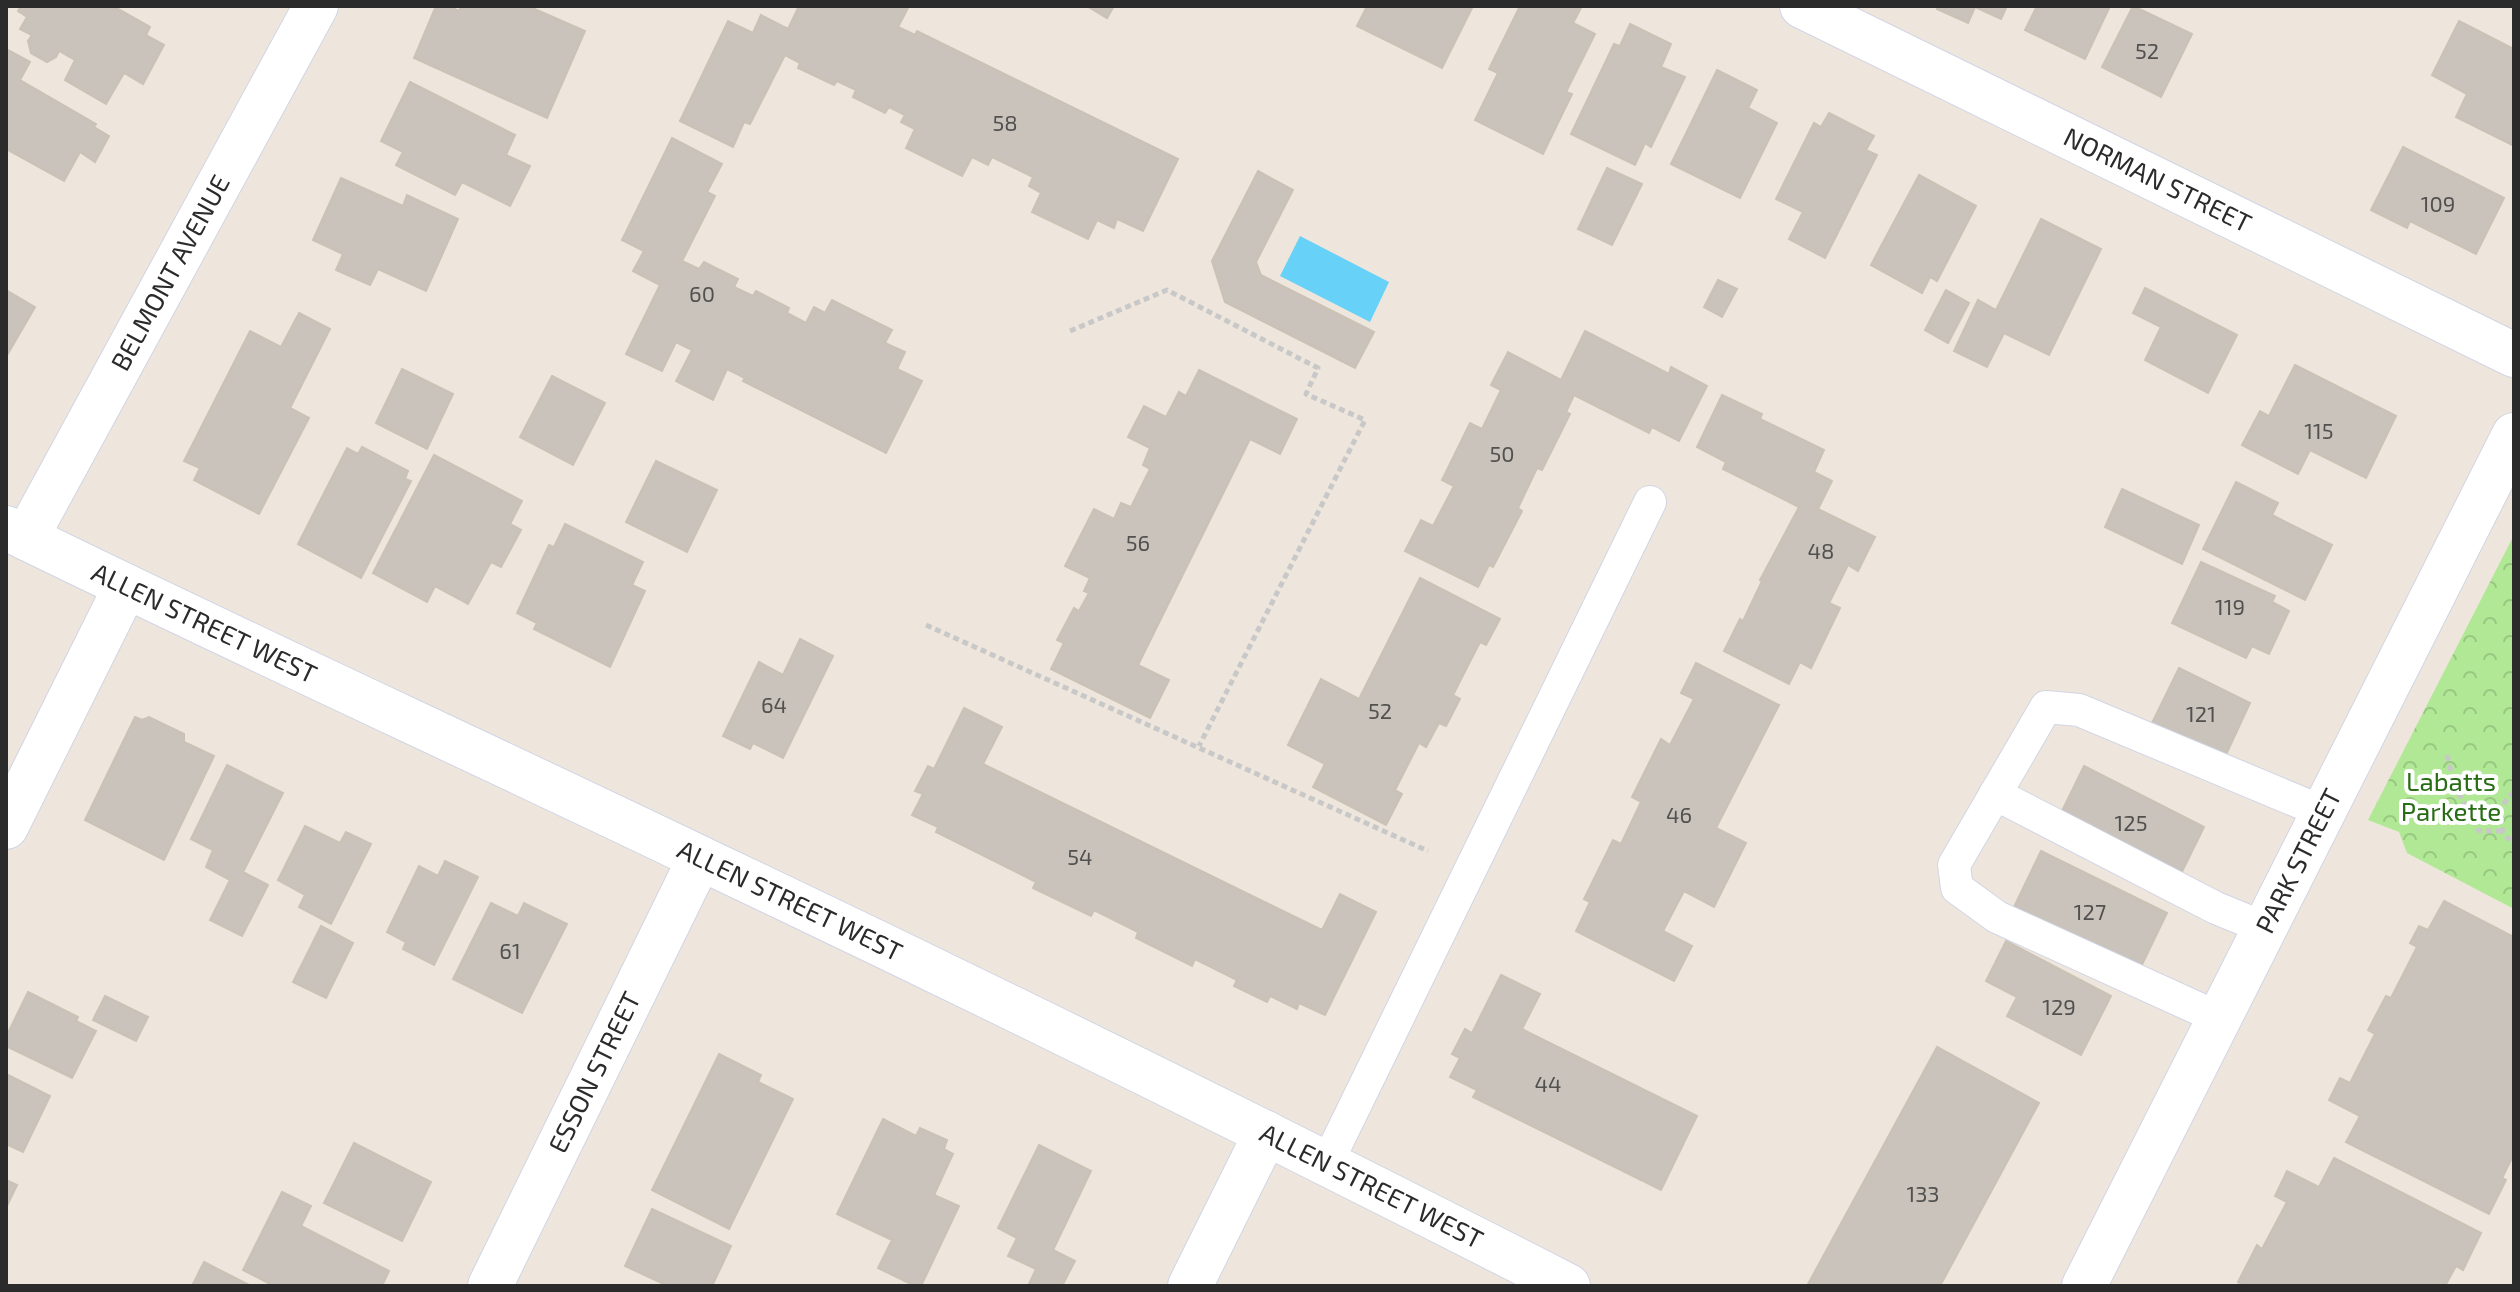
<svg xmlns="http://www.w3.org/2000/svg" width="2520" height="1292" viewBox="0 0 2520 1292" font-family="'Exo 2',sans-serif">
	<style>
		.park { fill: url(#park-crowns) }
		.water { fill: #68d1f7 }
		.building { fill: #c9c3bc; stroke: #c9c2b5; stroke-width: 2 }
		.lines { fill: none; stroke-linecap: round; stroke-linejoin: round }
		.service-casing { stroke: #d1d5e5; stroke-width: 34 }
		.minor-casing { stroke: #d1d5e5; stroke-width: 46 }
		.tertiary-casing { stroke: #d1d5e5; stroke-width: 46 }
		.path { stroke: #c8c8c8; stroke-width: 5; stroke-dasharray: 6 4; stroke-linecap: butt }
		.service { stroke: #fff; stroke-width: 32 }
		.minor { stroke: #fff; stroke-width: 44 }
		.tertiary { stroke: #fff; stroke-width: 44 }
		.labels { text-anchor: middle; stroke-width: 8; stroke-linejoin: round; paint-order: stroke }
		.number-label { font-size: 22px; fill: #52514f }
		.street-label { font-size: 26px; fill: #2b2b2b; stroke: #fff }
		.park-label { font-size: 26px; fill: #286d15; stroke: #fff }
	</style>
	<defs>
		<pattern id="park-crowns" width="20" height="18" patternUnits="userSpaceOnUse" patternTransform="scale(2)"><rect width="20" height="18" fill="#b1e895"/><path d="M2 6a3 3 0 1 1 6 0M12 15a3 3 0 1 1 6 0" fill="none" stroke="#98c781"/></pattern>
	</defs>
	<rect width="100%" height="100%" fill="#eee6dc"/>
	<!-- park -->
	<path class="park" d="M 2514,535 L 2514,909 L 2407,853 L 2399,832 L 2368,820 Z"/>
	<!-- water -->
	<path class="water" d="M 1300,236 L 1389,282 L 1370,322 L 1280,276 Z"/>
	<!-- building -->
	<g class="building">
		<path d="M 21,6 L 113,6 L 150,27 L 146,35 L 164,45 L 143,84 L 124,73 L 106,104 L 65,80 L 75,60 L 59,51 L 56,57 L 47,62 L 31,53 L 28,41 L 32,35 L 20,29 L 27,17 L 18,11 Z"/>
		<path d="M 436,6 L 448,6 L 459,11 L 461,6 L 528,6 L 585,31 L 547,118 L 414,58 Z"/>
		<path d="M 799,6 L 857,6 L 862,9 L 863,6 L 909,6 L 898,27 L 915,35 L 917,31 L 1178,159 L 1143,231 L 1117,219 L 1114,228 L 1097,220 L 1088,239 L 1032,212 L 1041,193 L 1029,186 L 1033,177 L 992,157 L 988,165 L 972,157 L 962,176 L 906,148 L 915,129 L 901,122 L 905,115 L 889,107 L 885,113 L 853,97 L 856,90 L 837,81 L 834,85 L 798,68 L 800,63 L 785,55 L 750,124 L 744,122 L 733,147 L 680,121 L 728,21 L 753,33 L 761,15 L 788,29 Z"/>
		<path d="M 1087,6 L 1114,6 L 1107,18 Z"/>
		<path d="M 1367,6 L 1473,6 L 1442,68 L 1357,26 Z"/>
		<path d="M 1520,6 L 1582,6 L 1573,23 L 1595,34 L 1566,92 L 1572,94 L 1543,154 L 1475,120 L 1498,73 L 1489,69 Z"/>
		<path d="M 1939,6 L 2007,6 L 2001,19 L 1975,7 L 1968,23 L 1937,9 Z"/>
		<path d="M 2037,6 L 2110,6 L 2085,59 L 2025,30 Z"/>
		<path d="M 2133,6 L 2192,34 L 2161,97 L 2102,67 Z"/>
		<path d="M 2459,21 L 2514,49 L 2514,146 L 2456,117 L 2467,94 L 2432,75 Z"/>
		<path d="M 1630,24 L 1671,44 L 1661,67 L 1685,77 L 1651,147 L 1645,143 L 1635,165 L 1571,134 L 1614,44 L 1620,46 Z"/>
		<path d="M 6,49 L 30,62 L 20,80 L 96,124 L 94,127 L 109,136 L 95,162 L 80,152 L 64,181 L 6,149 Z"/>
		<path d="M 1717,70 L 1757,90 L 1748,108 L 1777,123 L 1740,198 L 1671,164 Z"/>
		<path d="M 410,82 L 515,135 L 506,155 L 530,166 L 510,206 L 462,182 L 455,195 L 396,165 L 403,152 L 381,141 Z"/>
		<path d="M 1829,113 L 1874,136 L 1866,150 L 1877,155 L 1825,258 L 1789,239 L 1803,212 L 1776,199 L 1814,123 L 1821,127 Z"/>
		<path d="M 672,138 L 722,164 L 707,192 L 715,196 L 682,261 L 699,269 L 704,262 L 738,279 L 734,287 L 753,296 L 756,291 L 789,308 L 787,313 L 806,323 L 814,307 L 825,313 L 832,300 L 892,330 L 885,343 L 905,352 L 897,369 L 922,381 L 886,453 L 743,381 L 745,378 L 727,369 L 713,400 L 676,381 L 692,350 L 676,342 L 662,371 L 626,354 L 660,285 L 633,271 L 644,251 L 622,240 Z"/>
		<path d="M 2403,147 L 2504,198 L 2476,254 L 2410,221 L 2407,228 L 2371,210 Z"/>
		<path d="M 1607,168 L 1642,184 L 1612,245 L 1578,229 Z"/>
		<path d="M 1258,171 L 1293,190 L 1256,262 L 1261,275 L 1374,332 L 1355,368 L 1225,302 L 1212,261 Z"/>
		<path d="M 1919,175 L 1976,206 L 1937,281 L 1930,277 L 1922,293 L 1871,265 Z"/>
		<path d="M 341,178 L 403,206 L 407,195 L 458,219 L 426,291 L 378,269 L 370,285 L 336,270 L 343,254 L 313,240 Z"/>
		<path d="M 2041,219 L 2101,249 L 2049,355 L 2004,333 L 1987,367 L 1954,351 L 1978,300 L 1996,310 Z"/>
		<path d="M 1718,280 L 1737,289 L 1722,317 L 1704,307 Z"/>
		<path d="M 2145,288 L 2237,335 L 2208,393 L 2145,360 L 2161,327 L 2133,313 Z"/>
		<path d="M 6,290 L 35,307 L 6,357 Z"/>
		<path d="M 1946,290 L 1969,303 L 1948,343 L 1925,330 Z"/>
		<path d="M 299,313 L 330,329 L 290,408 L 309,418 L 259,514 L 194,480 L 200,468 L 184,461 L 250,331 L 281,347 Z"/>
		<path d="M 1585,331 L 1669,374 L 1671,367 L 1707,386 L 1679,441 L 1652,427 L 1649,433 L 1574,395 L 1566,412 L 1570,414 L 1542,470 L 1537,468 L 1518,508 L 1522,511 L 1493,567 L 1489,565 L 1478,587 L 1405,551 L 1421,520 L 1433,526 L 1454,486 L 1442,480 L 1470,423 L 1482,429 L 1501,390 L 1491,385 L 1508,352 L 1561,380 Z"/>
		<path d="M 2295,365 L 2396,416 L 2366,478 L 2310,450 L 2298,474 L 2242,445 L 2260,411 L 2269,416 Z"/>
		<path d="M 402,369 L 453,394 L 427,449 L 376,423 Z"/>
		<path d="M 1199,370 L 1297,419 L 1280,454 L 1250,439 L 1138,665 L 1169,680 L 1150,718 L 1051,669 L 1064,643 L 1057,640 L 1074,608 L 1079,611 L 1089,593 L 1084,591 L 1090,578 L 1065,566 L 1094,509 L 1114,519 L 1121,503 L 1131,507 L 1150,469 L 1143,465 L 1150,448 L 1128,437 L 1144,406 L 1166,417 L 1179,392 L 1186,396 Z"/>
		<path d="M 552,376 L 605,403 L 573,465 L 520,437 Z"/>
		<path d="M 1722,395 L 1762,414 L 1760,419 L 1824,450 L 1814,472 L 1832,481 L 1818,509 L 1875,537 L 1858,571 L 1848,565 L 1829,603 L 1840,608 L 1811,668 L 1800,662 L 1789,684 L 1724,651 L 1740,619 L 1743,621 L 1762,581 L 1760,580 L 1799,507 L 1723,469 L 1726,462 L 1697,447 Z"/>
		<path d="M 362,447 L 408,471 L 405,479 L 411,481 L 361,578 L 298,544 L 347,448 L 358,454 Z"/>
		<path d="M 434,455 L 522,501 L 510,524 L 521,530 L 501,567 L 491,562 L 468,604 L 435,586 L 427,602 L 373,573 Z"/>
		<path d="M 656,461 L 717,490 L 687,552 L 626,522 Z"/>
		<path d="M 2236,482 L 2278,503 L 2272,515 L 2332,545 L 2305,600 L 2203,549 Z"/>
		<path d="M 2122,489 L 2199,525 L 2182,564 L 2105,527 Z"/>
		<path d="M 565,524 L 643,562 L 632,585 L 645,591 L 610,667 L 534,629 L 537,623 L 517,613 L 549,545 L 554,547 Z"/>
		<path d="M 2201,562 L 2275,596 L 2272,602 L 2289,611 L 2269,654 L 2252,646 L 2246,658 L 2172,623 Z"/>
		<path d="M 1420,578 L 1500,619 L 1486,645 L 1480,642 L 1453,695 L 1460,699 L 1446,726 L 1439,723 L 1426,747 L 1419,743 L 1395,790 L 1402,794 L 1386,825 L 1313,787 L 1325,764 L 1288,745 L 1321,679 L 1359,699 Z"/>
		<path d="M 800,639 L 833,656 L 783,758 L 753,743 L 750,749 L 723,736 L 759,662 L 783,675 Z"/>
		<path d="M 1696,663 L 1779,705 L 1716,828 L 1746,843 L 1714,907 L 1684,891 L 1663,931 L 1692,946 L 1674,981 L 1576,931 L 1590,902 L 1584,899 L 1613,840 L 1621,844 L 1641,802 L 1632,797 L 1661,739 L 1670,745 L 1694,699 L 1681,693 Z"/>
		<path d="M 2179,668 L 2250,703 L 2224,759 L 2151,725 Z"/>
		<path d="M 964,708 L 1002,727 L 983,764 L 1322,930 L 1340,894 L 1376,912 L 1325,1015 L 1299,1003 L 1297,1009 L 1270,996 L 1267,1002 L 1234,986 L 1237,980 L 1195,959 L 1192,966 L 1136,938 L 1138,932 L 1094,910 L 1091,916 L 1033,888 L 1036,882 L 936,832 L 938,827 L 912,815 L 923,794 L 915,791 L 928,766 L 934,769 Z"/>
		<path d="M 135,717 L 142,720 L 149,717 L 184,734 L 184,742 L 214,756 L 164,860 L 85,820 Z"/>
		<path d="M 227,765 L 283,793 L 243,872 L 268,885 L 242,936 L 210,920 L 230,880 L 206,867 L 213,850 L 191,839 Z"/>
		<path d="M 2084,766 L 2204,827 L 2178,880 L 2058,819 Z"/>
		<path d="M 305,826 L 340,843 L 346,832 L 371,844 L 331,924 L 299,907 L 305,895 L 278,880 Z"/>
		<path d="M 2041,851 L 2167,913 L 2138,973 L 2012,911 Z"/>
		<path d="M 445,861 L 478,877 L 434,965 L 403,949 L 406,942 L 387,932 L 419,866 L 438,876 Z"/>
		<path d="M 2444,901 L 2514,937 L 2514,1154 L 2502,1178 L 2506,1180 L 2489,1214 L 2346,1142 L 2360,1116 L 2329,1100 L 2340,1078 L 2350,1083 L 2375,1034 L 2368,1030 L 2386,996 L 2391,998 L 2417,947 L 2410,943 L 2419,926 L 2428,930 Z"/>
		<path d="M 491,903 L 518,916 L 524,903 L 567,924 L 522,1013 L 453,979 Z"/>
		<path d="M 321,926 L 353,943 L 326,998 L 293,982 Z"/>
		<path d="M 2006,941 L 2111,996 L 2081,1055 L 2007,1016 L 2017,997 L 1986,981 Z"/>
		<path d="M 1501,975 L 1540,994 L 1522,1029 L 1697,1116 L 1661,1190 L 1473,1097 L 1477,1090 L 1450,1077 L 1460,1058 L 1452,1054 L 1465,1029 L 1472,1033 Z"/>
		<path d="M 28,992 L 78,1017 L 76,1021 L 96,1031 L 72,1078 L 6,1046 L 6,1037 Z"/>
		<path d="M 105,996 L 148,1017 L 136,1041 L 93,1020 Z"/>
		<path d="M 1937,1047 L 2039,1103 L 1940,1286 L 1807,1286 Z"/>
		<path d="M 719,1054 L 761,1075 L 758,1082 L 793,1099 L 729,1229 L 652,1190 Z"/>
		<path d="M 6,1074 L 50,1096 L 23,1152 L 6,1144 Z"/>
		<path d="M 883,1119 L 916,1136 L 920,1128 L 947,1140 L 944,1149 L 953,1154 L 934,1195 L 959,1206 L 921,1286 L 915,1286 L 878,1268 L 892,1240 L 837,1214 Z"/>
		<path d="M 354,1143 L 431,1182 L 402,1241 L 324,1203 Z"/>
		<path d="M 1039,1145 L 1091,1171 L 1053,1250 L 1075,1261 L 1062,1286 L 1028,1286 L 1036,1269 L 1008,1256 L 1017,1238 L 998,1228 Z"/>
		<path d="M 2334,1158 L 2481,1233 L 2463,1270 L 2456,1266 L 2445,1286 L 2246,1286 L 2238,1282 L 2257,1245 L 2262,1249 L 2287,1202 L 2275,1196 L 2287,1171 L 2319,1187 Z"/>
		<path d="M 6,1180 L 17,1185 L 6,1208 Z"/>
		<path d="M 282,1192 L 311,1206 L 301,1226 L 389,1271 L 382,1286 L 274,1286 L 243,1270 Z"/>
		<path d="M 652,1209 L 731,1246 L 712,1286 L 668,1286 L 625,1266 Z"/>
		<path d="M 204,1262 L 251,1286 L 192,1286 Z"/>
	</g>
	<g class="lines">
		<defs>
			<g id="service">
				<path d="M 1995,794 L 2216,908 L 2265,928"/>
				<path d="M 2219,1018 L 1997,917 L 1957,888 L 1954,865 L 2046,707 L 2079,710 L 2323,812"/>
				<path d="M 1327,1163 L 1650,502"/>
			</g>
			<g id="minor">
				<path id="s1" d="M 1802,6 L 2514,355"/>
				<path id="s2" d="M 6,528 C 236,641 469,747 700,858 C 991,996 1281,1139 1568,1286"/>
				<path id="s3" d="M 26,538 L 316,6"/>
				<path d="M 6,827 L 125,588"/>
				<path id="s4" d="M 490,1286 L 700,858"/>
				<path d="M 1190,1286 L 1266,1133"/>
			</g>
			<g id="tertiary">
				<path id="s5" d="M 2084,1286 L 2514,435"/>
			</g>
		</defs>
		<!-- service casing -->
		<use href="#service" class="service-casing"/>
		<!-- minor casing -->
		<use href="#minor" class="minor-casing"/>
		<!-- tertiary casing -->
		<use href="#tertiary" class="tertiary-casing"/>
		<!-- path -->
		<g class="path">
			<path d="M 1070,331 L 1167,290 L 1318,368 L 1306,394 L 1365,420 L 1199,746"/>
			<path d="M 926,625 L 1428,851"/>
			<path d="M 2447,755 L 2454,785 L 2479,831 L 2502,831"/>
			<path d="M 2514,792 C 2497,806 2494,830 2514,843"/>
		</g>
		<!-- service -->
		<use href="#service" class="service"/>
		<!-- minor -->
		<use href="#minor" class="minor"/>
		<!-- tertiary -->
		<use href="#tertiary" class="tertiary"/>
	</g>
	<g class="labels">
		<!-- number labels -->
		<g class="number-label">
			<text x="2147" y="59">52</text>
			<text x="1005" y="131">58</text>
			<text x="2438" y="212">109</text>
			<text x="702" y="302">60</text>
			<text x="2319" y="439">115</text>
			<text x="1502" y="462">50</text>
			<text x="1138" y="551">56</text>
			<text x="1821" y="559">48</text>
			<text x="2230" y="615">119</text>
			<text x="774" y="713">64</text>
			<text x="1380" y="719">52</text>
			<text x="2201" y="722">121</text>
			<text x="1679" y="823">46</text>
			<text x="2131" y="831">125</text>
			<text x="1080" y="865">54</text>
			<text x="2090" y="920">127</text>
			<text x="510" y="959">61</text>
			<text x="2059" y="1015">129</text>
			<text x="1548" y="1092">44</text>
			<text x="1923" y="1202">133</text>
		</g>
		<!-- street labels -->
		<g class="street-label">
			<text dy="9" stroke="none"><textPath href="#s1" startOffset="396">NORMAN STREET</textPath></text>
			<text dy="9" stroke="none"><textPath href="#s3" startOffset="302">BELMONT AVENUE</textPath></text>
			<text dy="9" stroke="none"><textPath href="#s2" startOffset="220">ALLEN STREET WEST</textPath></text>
			<text dy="9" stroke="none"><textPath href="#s5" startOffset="476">PARK STREET</textPath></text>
			<text dy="9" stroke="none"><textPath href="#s2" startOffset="868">ALLEN STREET WEST</textPath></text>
			<text dy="9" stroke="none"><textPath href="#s4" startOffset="238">ESSON STREET</textPath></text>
			<text dy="9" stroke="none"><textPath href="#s2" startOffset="1516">ALLEN STREET WEST</textPath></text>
		</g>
		<!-- park labels -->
		<g class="park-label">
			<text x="2451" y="791">Labatts<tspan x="2451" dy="30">Parkette</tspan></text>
		</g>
	</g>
	<!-- border -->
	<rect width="2520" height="1292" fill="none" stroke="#2b2b2b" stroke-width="16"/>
</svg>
